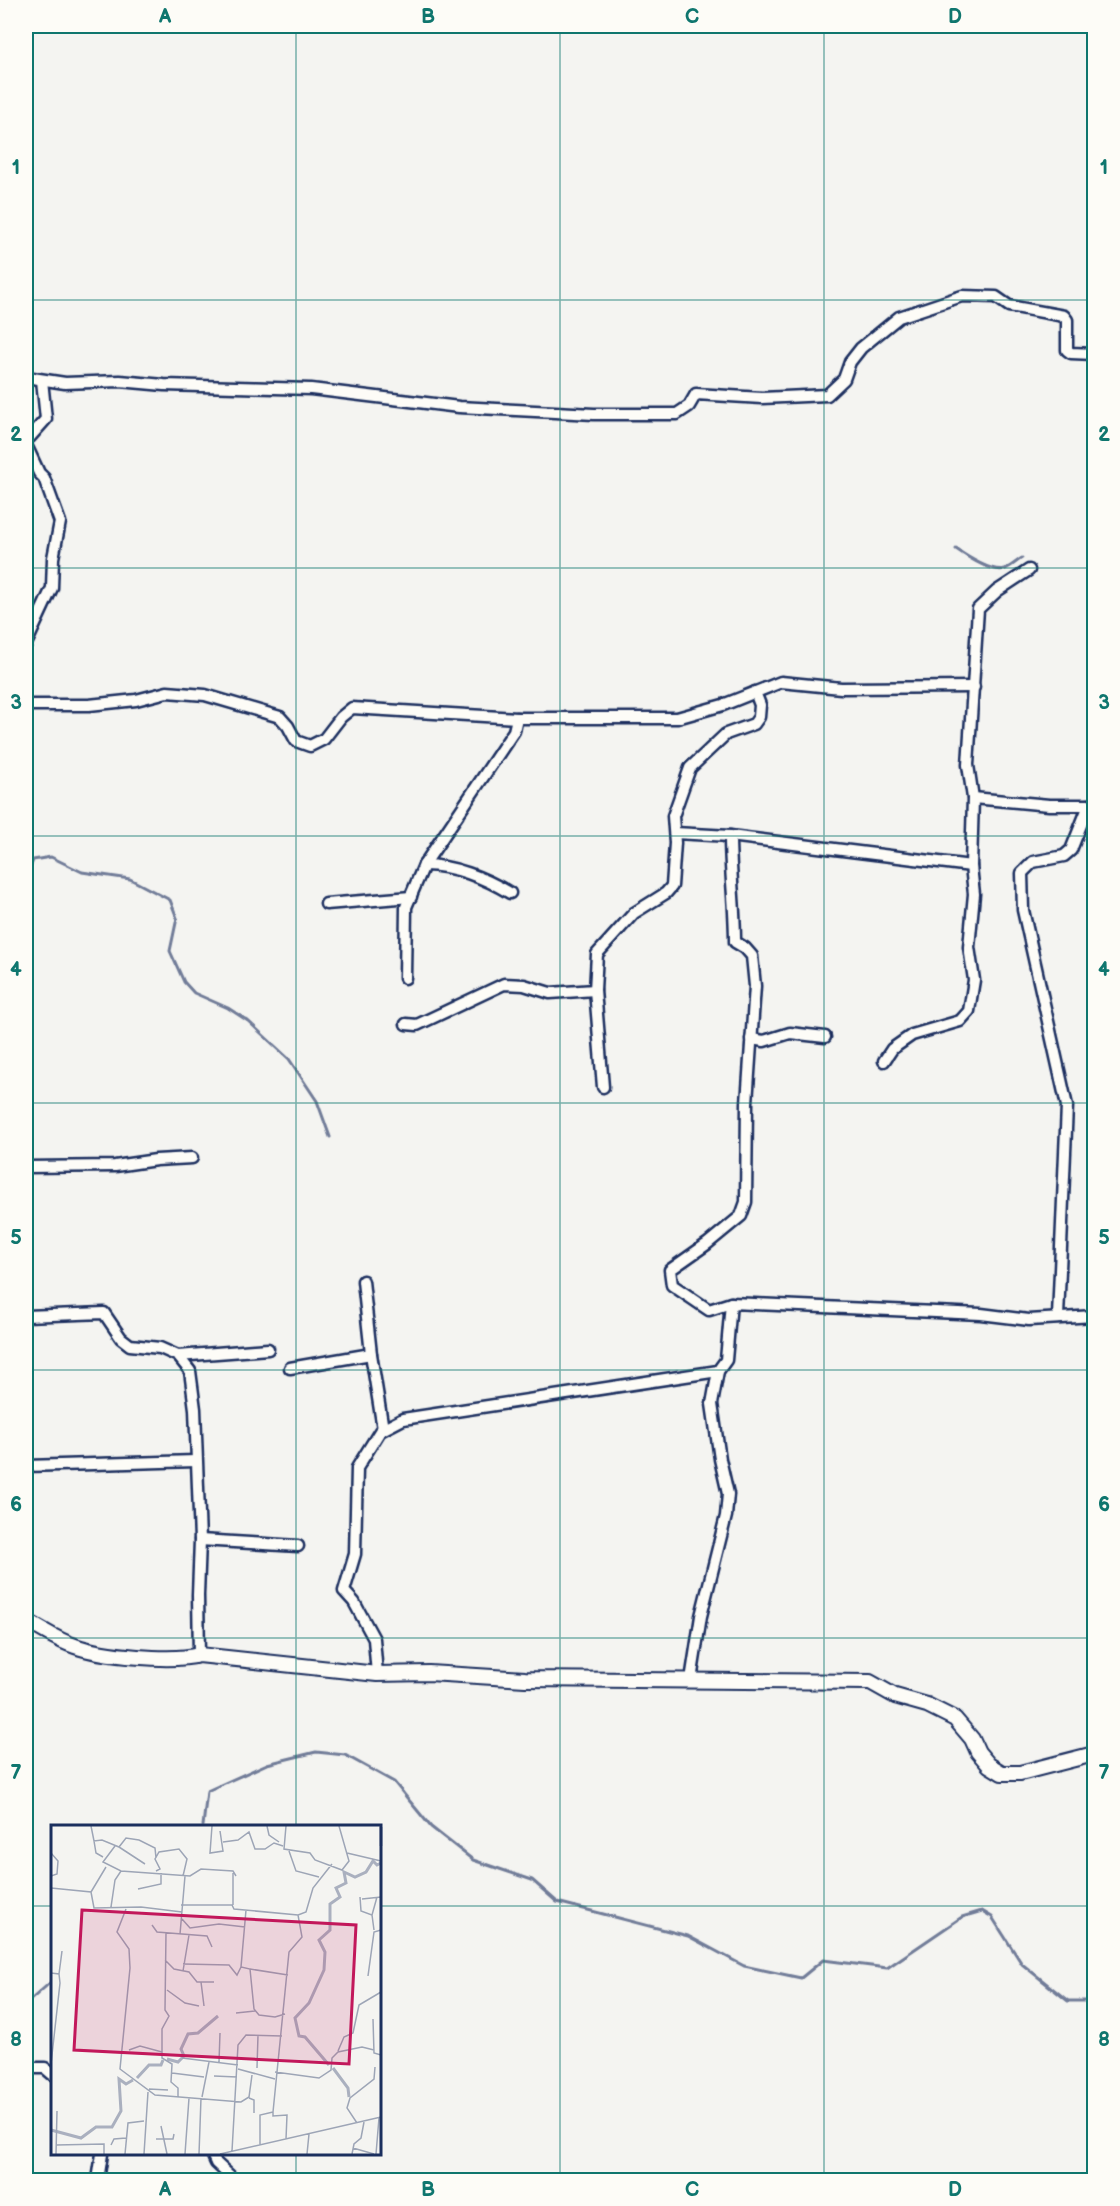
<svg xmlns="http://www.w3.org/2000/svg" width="1120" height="2206" viewBox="0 0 1120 2206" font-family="'Balsamiq Sans',sans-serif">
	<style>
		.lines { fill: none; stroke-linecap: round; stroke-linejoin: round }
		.stream { stroke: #717c98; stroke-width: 3 }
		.street-casing { stroke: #1b2f5e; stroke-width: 15 }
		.secondary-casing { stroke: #1b2f5e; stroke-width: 18 }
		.street { stroke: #fdfcf7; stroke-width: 10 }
		.secondary { stroke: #fdfcf7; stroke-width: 14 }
		.grid { fill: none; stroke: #0f766e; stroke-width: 1.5; stroke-opacity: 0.55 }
		.inset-river { fill: none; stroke: #aab0bf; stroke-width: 3 }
		.inset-road { fill: none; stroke: #9da5b6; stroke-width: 1.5 }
		.view { fill: #c2185b; fill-opacity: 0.15; stroke: #c2185b; stroke-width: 3 }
		.inset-edge { fill: none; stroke: #1b2f5e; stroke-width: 3 }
		.neatline { fill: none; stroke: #0f766e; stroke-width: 2 }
		.grid-label { font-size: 20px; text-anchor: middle; font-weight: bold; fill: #0f766e }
	</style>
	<rect width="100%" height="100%" fill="#f4f4f1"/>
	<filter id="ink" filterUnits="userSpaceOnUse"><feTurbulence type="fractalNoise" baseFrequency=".0167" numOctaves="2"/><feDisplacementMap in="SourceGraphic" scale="12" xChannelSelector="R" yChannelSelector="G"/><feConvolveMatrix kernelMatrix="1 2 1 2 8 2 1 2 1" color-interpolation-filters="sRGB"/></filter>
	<g filter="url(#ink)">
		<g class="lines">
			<!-- stream -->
			<g class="stream">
				<path d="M 956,549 C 966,556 992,573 1005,569 C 1011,567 1017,561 1022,558"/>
				<path d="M 26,879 L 33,860 L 51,857 L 82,872 L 130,879 L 170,900 L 177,918 L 170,951 L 184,982 L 194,993 L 228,1008 L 248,1021 L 289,1059 L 317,1101 L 330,1137"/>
				<path d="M 203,1826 L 207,1791 L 267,1764 L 316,1752 L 345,1755 L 394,1782 L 431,1827 L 473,1860 L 532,1880 L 557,1902 L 688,1936 L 744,1966 L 801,1978 L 823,1960 L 887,1968 L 962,1917 L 982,1911 L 992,1917 L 1022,1964 L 1068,2001 L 1094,2001"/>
				<path d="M 26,2004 L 52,1981"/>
			</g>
			<defs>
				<g id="street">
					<path d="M 26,377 L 65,383 L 120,381 L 164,385 L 311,389 L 459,407 L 594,414 L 677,414 L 689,406 L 696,394 L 762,398 L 827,395 L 844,379 L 850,362 L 861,348 L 899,317 L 962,296 L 996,297 L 1009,306 L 1064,316 L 1067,320 L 1067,350 L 1071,353 L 1094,354"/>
					<path d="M 26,439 L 30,437 L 46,419 L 42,380"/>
					<path d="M 26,445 L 39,473 L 44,478 L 60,522 L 53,558 L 52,588 L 26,644"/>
					<path d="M 26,705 L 89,705 L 136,700 L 167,692 L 205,695 L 280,717 L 288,726 L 296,741 L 310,746 L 324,739 L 341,717 L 352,708 L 517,718 L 677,718 L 723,705 L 781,682 L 841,688 L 974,687"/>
					<path d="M 973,798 L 1049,805 L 1092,805"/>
					<path d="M 675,833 L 730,836 L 971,866"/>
					<path d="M 730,836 C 730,872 735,906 735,942 L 745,948 L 752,956 L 755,986 L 747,1103 L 746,1202 L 741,1216 L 707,1244 L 670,1270 L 672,1285 L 709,1310 L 731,1303"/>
					<path d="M 424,865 C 453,865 485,878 510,893"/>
					<path d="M 326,904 L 411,897"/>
					<path d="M 405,978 L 406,907 L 424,865 L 514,731 L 517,718"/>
					<path d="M 406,1024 L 417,1025 L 504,984 L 524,985 L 550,993 L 595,990"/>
					<path d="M 751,1039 L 764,1041 L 790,1033 L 825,1037"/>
					<path d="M 884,1061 L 892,1049 L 912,1035 L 960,1021 L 969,1011 L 974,980 L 969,947 L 974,894 L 971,866 L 973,798 L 968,765 L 978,609 L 997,591 L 1029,570"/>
					<path d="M 603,1087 L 595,990 L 597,954 L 634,913 L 666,893 L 672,886 L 675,843 L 673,816 L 690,768 L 726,734 L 754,724 L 759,717 L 760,705 L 755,692"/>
					<path d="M 26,1167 L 115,1166 L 156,1160 L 192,1158"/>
					<path d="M 363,1281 L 371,1354 L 383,1429"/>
					<path d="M 26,1316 L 104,1313 L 121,1338 L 130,1345 L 160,1348 L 178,1356 L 190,1371 L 195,1409 L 200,1540 L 198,1595 L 199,1655"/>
					<path d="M 1058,1317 L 1067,1106 L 1023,910 L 1022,873 L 1033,862 L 1064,856 L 1071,850 L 1089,805"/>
					<path d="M 178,1356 L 268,1349"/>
					<path d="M 290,1368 L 371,1354"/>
					<path d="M 26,1466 L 196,1461"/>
					<path d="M 200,1540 L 298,1546"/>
					<path d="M 377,1674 L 374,1639 L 354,1602 L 344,1591 L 355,1554 L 357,1468 L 380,1431 L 403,1419 L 718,1371 L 726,1360 L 731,1303 L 981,1314 L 1029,1320 L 1094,1316"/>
					<path d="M 691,1680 L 701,1616 L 726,1516 L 728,1494 L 720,1459 L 712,1404 L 718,1371"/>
					<path d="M 26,2068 L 45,2068 L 52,2074"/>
					<path d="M 212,2154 L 216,2163 L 230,2176 L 231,2180"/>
					<path d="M 98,2180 L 102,2154"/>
				</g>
				<path id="secondary" d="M 26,1621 C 42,1629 58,1641 75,1646 C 102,1656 173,1662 199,1655 L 377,1674 L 429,1673 L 525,1679 L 870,1682 L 895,1696 L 927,1705 L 955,1719 L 972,1739 L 978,1752 L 989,1765 L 1002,1773 L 1020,1773 L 1094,1754"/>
			</defs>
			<!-- street casing -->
			<use href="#street" class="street-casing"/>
			<!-- secondary casing -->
			<use href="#secondary" class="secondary-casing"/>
			<!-- street -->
			<use href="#street" class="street"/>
			<!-- secondary -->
			<use href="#secondary" class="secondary"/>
		</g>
	</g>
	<!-- grid -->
	<path class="grid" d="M 296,26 L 296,1826M 560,26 L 560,2180M 824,26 L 824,2180M 26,300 L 1094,300M 26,568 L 1094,568M 26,836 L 1094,836M 26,1103 L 1094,1103M 26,1370 L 1094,1370M 26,1638 L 1094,1638M 26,1906 L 52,1906M 380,1906 L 1094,1906M 296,2154 L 296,2180"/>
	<!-- overview -->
	<g transform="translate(51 1825)">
		<rect width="330" height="330" fill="#f4f4f1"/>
		<path class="inset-river" d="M 330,2 L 330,21M 116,234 L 127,237 L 133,231 L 130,224 L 137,209 L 147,208 L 167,191M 278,240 L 254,212 L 248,211 L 244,193 L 258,178 L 273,145 L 274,127 L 268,115 L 279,105 L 279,79 L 289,72 L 285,63 L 295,58 L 293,47 L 304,52 L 315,47 L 322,36 L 326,40 L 330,38M 282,243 L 297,263 L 298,272M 86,253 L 98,240 L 110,240 L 112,235M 0,305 L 30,313 L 45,302 L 61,302 L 70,286 L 68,254 L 75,259 L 82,255"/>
		<path class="inset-road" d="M 40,1 L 43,16 L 51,15 L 68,22 L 75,13 L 88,15 L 104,23 L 105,33M 161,1 L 159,28 L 172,26 L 169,6M 216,1 L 218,10 L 228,17M 235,1 L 233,24 L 259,28 L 264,35 L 291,45 L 298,36 L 288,1M 43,16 L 45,28 L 52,32M 172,17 L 187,15 L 198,7 L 204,24 L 214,24 L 223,18 L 232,21M 64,21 L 52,37 L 70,46 L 139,51 L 150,44 L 182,46 L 185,51M 68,22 L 94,39M 238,26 L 245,46 L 268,52M 0,28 L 7,36 L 6,49 L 0,51M 296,28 L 330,36M 105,46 L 109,44 L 104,34 L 108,27 L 128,24 L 136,34 L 132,51M 0,63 L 40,67 L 43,83 L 90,82 L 131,87M 87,64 L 110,59 L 110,48M 40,67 L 55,42M 309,72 L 310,86 L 321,90 L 323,105M 311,74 L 330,72M 130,80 L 181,80 L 183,84 L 247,90M 182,80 L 182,48M 60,82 L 64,55 L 70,46M 75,84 L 66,107 L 78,124 L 79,143 L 69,244 L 104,270 L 190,277 L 198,272 L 201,250M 195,85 L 190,142 L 199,144 L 203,184 L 208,190 L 224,192 L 234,189M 321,90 L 326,72M 131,94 L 139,103 L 168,99 L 194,102M 101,100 L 106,107 L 156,111 L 161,122M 115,108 L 114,185 L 118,191 L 111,204 L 111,233 L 121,239 L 120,257 L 127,263 L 127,272M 129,109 L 134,51M 114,135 L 123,144 L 138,147 L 146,157 L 163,157M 132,139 L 178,140 L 186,150 L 190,142M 199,144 L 237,150M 132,146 L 138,110M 0,148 L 8,149 L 9,158 L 0,239M 8,149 L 11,126M 317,151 L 323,107 L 330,105M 150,157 L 153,181M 116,165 L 134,178 L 148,181M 185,188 L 204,186M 322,194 L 323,228 L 330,230M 78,225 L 89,221 L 111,227M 287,226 L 293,212 L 302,208 L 308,180 L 330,167M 131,233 L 187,240M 168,237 L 169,208M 206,243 L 207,210M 187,244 L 224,254M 224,247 L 268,253 L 280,245 L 281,233 L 287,227 L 311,222 L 323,225M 121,248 L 153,252M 163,251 L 186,252M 98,264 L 117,265M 151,272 L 158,237M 198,273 L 203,275 L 203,288M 306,298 L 296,283 L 299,273 L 323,254 L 324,242M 110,301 L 116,329M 105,314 L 122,314 L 123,309M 235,314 L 236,290 L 222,291 L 222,287 L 238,127 L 251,112 L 247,90 L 255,87 L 262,63 L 281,39M 5,320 L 53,319 L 53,329M 60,320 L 63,314 L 75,313M 209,320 L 209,290 L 222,287M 302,323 L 323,329M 181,326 L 187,220 L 195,210 L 231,211M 5,329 L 6,286M 74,329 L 77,298 L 93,296M 93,329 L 97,267M 134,329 L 138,273M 148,329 L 150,273M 169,329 L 330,292M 256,329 L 258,309M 301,329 L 303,319 L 310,313 L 313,297M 325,329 L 328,293"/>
		<path class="view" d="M 31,85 L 305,100 L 298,239 L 23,225 Z"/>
		<rect width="330" height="330" class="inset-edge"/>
	</g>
	<!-- margin -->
	<rect width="1120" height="2206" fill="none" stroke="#fdfcf7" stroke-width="66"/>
	<rect x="33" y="33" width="1054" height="2140" class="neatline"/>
	<g class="grid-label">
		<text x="165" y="23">A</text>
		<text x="428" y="23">B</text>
		<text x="692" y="23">C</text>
		<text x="955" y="23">D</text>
		<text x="16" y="174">1</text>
		<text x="1104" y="174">1</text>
		<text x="16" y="441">2</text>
		<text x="1104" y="441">2</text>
		<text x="16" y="709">3</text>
		<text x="1104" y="709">3</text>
		<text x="16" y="976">4</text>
		<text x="1104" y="976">4</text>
		<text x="16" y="1244">5</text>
		<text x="1104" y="1244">5</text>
		<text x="16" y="1511">6</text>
		<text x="1104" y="1511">6</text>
		<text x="16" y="1779">7</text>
		<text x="1104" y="1779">7</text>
		<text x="16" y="2046">8</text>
		<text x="1104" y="2046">8</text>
		<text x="165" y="2196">A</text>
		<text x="428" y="2196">B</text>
		<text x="692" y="2196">C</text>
		<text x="955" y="2196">D</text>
	</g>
</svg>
